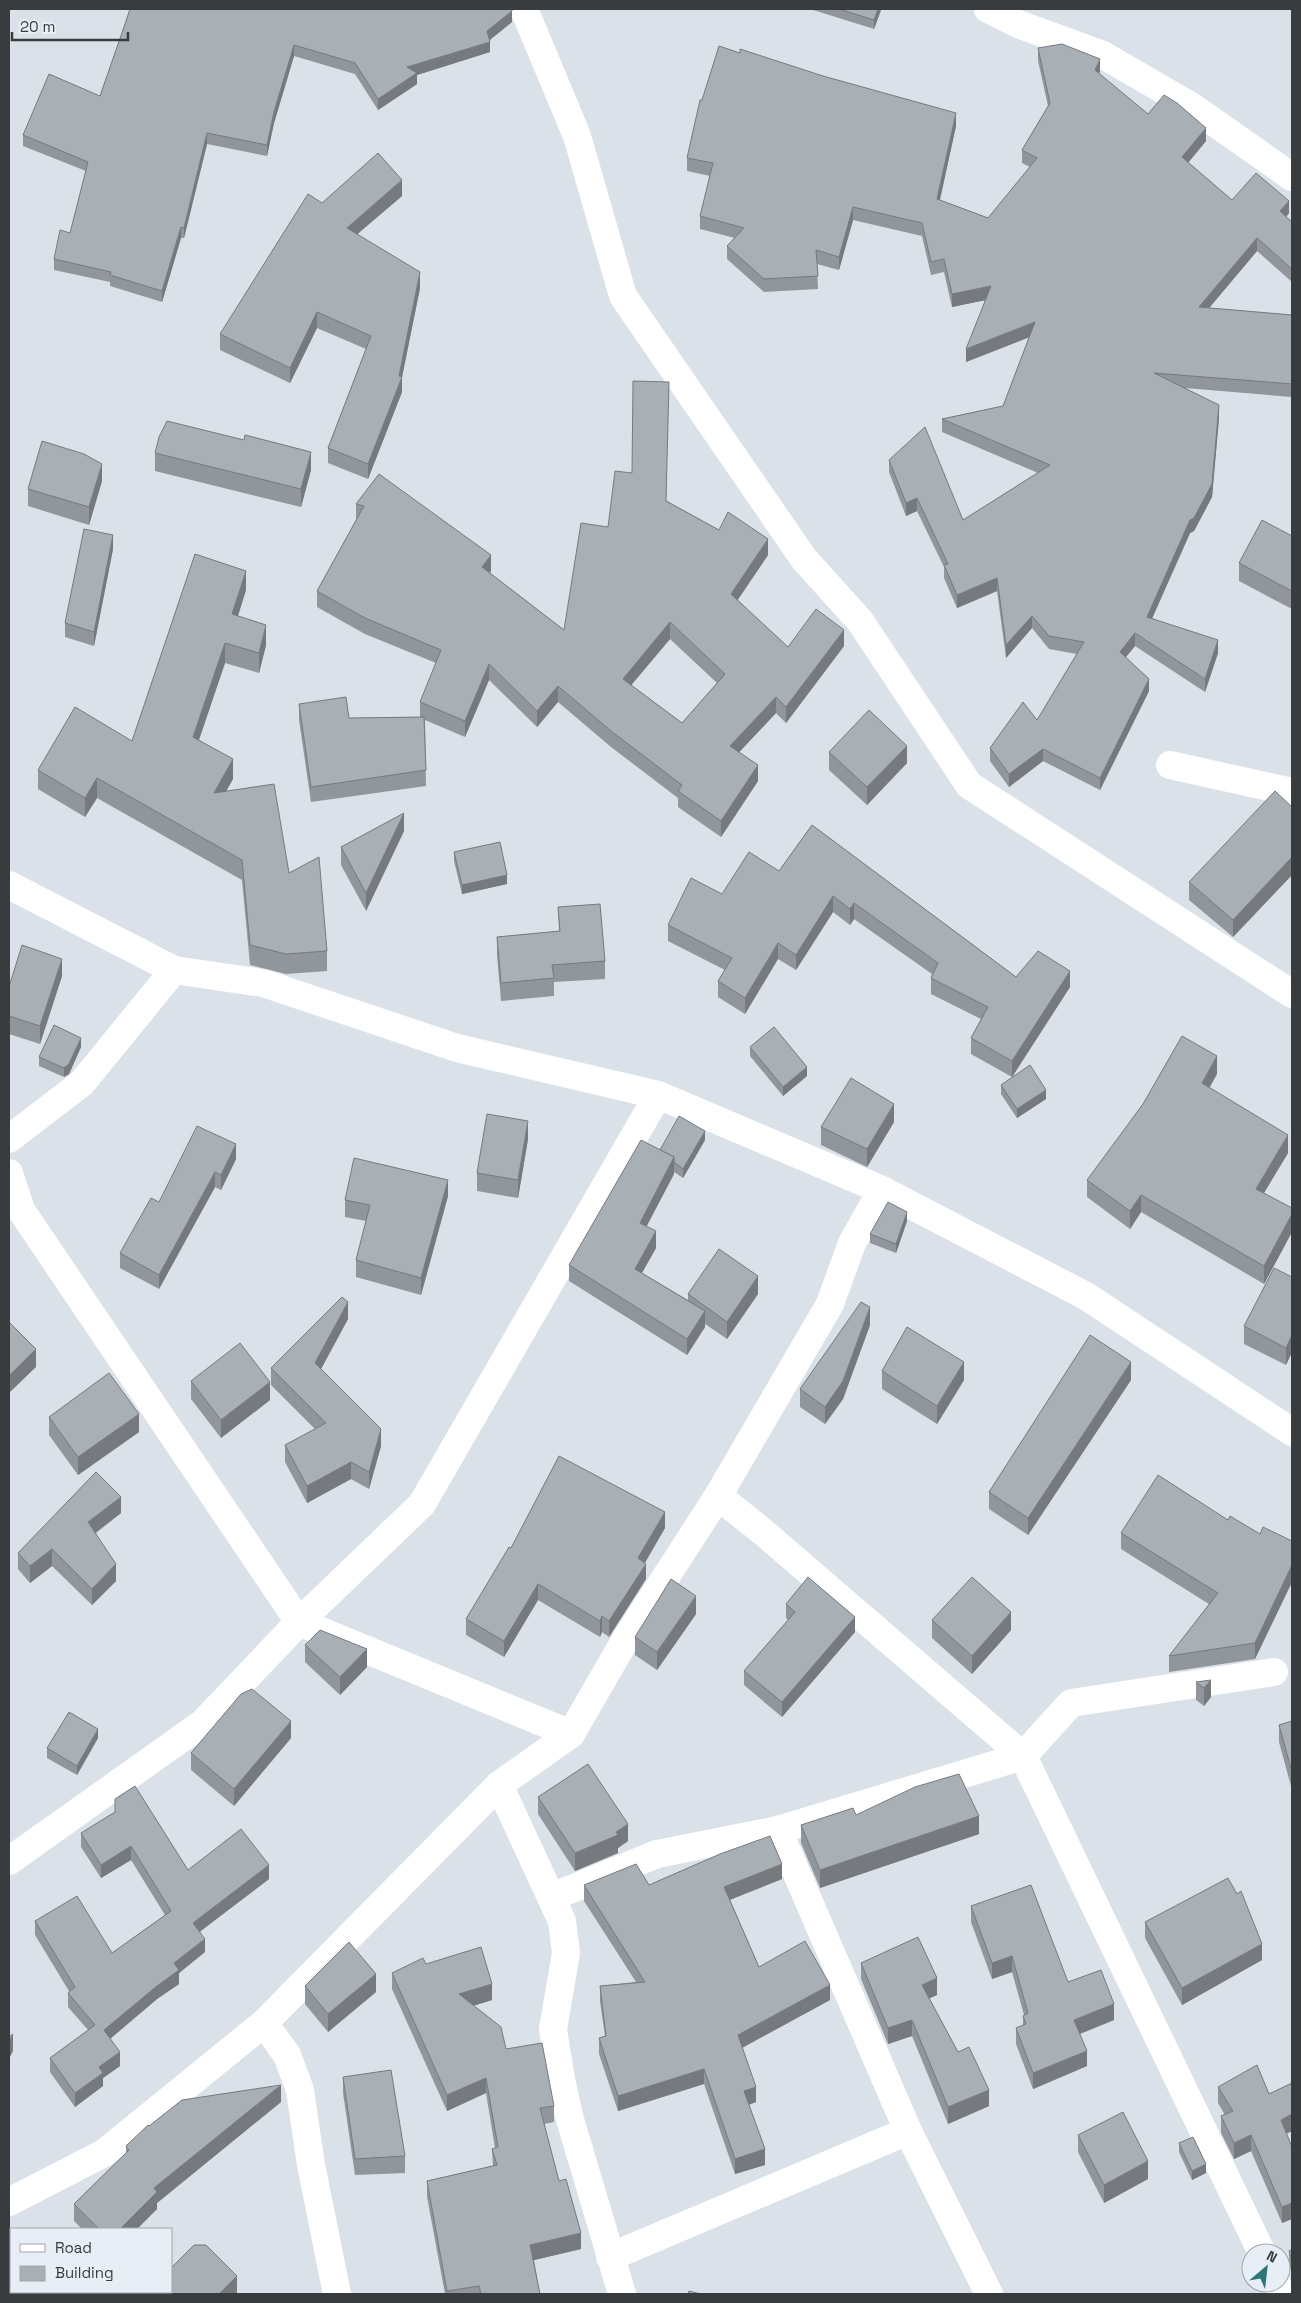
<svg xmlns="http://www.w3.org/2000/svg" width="1301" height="2303" viewBox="0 0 1301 2303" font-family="'Space Grotesk',sans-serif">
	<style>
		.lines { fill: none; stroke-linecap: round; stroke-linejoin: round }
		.minor { stroke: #fff; stroke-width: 28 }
		.wall { fill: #90969c; fill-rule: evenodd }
		.shaded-wall { fill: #767a7f }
		.building { fill: #a8afb5; stroke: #767a7f; fill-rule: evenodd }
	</style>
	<rect width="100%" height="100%" fill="#dae1e8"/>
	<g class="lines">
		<!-- minor -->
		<g class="minor">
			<path d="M 524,9 L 577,136 L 623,296 L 804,559 L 860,621 L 969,785 L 1292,994"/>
			<path d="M 988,9 L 1018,24 L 1103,55 L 1191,106 L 1292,177"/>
			<path d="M 1170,765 L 1292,792"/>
			<path d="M 9,885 L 174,970 L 263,983 L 457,1048 L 658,1095 L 882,1190 L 1086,1296 L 1292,1432"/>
			<path d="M 9,1139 L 82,1083 L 174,970"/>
			<path d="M 9,1173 L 21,1210 L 299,1622 L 571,1734"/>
			<path d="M 718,1496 L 763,1532 L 1023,1756 L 1262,2253"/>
			<path d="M 499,1785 L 562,1921 L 566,1953 L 553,2029 L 561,2079 L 569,2116 L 622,2294"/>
			<path d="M 778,1830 L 908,2131 L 989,2294"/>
			<path d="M 9,1861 L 203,1723 L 299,1622 L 422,1504 L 658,1095"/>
			<path d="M 552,1897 L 657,1854 L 778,1830 L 1023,1756 L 1071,1703 L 1274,1672"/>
			<path d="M 264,2023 L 287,2055 L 300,2090 L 311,2165 L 337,2294"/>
			<path d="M 9,2202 L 104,2153 L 264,2023 L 499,1785 L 571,1734 L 627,1637 L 718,1496 L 830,1304 L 852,1243 L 882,1190"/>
			<path d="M 610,2257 L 908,2131"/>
			<path d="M 1276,2283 L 1282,2294"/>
		</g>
	</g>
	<!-- wall -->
	<g class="wall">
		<path d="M 810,9 L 881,9 L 881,10 L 874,29 Z"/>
		<path d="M 512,22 L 490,40 L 490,52 L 417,75 L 417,84 L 378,110 L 355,74 L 294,56 L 274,123 L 267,156 L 207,144 L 184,238 L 181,238 L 162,302 L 110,286 L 110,282 L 54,270 L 54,259 L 70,233 L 86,171 L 23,146 L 23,135 L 100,96 L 124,27 Z"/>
		<path d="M 1038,48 L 1100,71 L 1099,74 L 1148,114 L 1206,141 L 1188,163 L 1232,200 L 1289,213 L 1286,217 L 1292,222 L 1292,282 L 1257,251 L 1209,308 L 1292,315 L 1292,397 L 1185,388 L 1219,418 L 1212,497 L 1194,531 L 1190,533 L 1152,618 L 1218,653 L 1205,692 L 1135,646 L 1126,657 L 1149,691 L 1100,790 L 1043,761 L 1009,787 L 990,761 L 990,748 L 1037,720 L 1077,654 L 1049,649 L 1032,628 L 1006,658 L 997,591 L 957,608 L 944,578 L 944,567 L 917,511 L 906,516 L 889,472 L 889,460 L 963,520 L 1038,473 L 942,432 L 942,419 L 1003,406 L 1029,337 L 966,362 L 985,300 L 952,307 L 944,272 L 931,275 L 922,236 L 853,220 L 839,270 L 817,264 L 818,289 L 764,292 L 727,259 L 727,246 L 735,238 L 700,229 L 700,216 L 710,176 L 687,171 L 687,158 L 956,126 L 940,200 L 988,218 L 1030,167 L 1022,163 L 1022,150 L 1048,106 L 1038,61 Z"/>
		<path d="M 402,196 L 357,234 L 420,288 L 402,377 L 402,392 L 368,479 L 328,463 L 328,448 L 366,349 L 317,328 L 290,383 L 220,350 L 220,334 L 322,203 Z"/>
		<path d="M 155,453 L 311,470 L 301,507 L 155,471 Z"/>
		<path d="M 379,474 L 491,571 L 490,573 L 564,630 L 608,527 L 667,501 L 719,530 L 768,555 L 737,600 L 788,647 L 844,646 L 786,723 L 776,713 L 739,752 L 758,781 L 721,837 L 678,807 L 678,798 L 611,747 L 558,702 L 537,727 L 489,680 L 465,737 L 425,720 L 426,786 L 311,802 L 299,720 L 299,704 L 349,718 L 420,717 L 420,702 L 436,663 L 365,634 L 317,607 L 317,591 L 356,520 L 356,504 ZM 670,639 L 717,683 L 682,723 L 631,685 Z"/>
		<path d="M 102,481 L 89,525 L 28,506 L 28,489 Z"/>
		<path d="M 1292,536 L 1292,609 L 1239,581 L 1239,563 Z"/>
		<path d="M 113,549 L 94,646 L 65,637 L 65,623 Z"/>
		<path d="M 246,590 L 238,616 L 266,645 L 259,673 L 225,663 L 199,740 L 233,779 L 226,791 L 289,873 L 327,951 L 327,971 L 286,974 L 250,965 L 242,880 L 97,798 L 85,817 L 38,789 L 38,770 L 132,741 Z"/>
		<path d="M 829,752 L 907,763 L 867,805 L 829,770 Z"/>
		<path d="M 1292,807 L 1292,875 L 1233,937 L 1189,900 L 1189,882 Z"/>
		<path d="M 812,825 L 1016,977 L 1070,987 L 1012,1077 L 971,1054 L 971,1038 L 981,1019 L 931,994 L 931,978 L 932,974 L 854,919 L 850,925 L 833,912 L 796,970 L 778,959 L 745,1014 L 718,997 L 718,981 L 725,970 L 668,941 L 668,925 L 722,894 L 779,871 Z"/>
		<path d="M 404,831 L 366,911 L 341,865 L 341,847 Z"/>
		<path d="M 454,852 L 507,884 L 462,894 L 454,861 Z"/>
		<path d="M 558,907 L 605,961 L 605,979 L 554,982 L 554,996 L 501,1001 L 497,955 L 497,937 L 559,931 Z"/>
		<path d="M 62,976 L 40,1044 L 9,1034 L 9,987 Z"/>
		<path d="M 81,1047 L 69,1074 L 64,1077 L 39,1066 L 39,1057 Z"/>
		<path d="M 750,1047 L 807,1076 L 783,1096 L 750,1056 Z"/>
		<path d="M 1217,1074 L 1209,1088 L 1288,1153 L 1264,1193 L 1292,1208 L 1292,1232 L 1264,1284 L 1141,1212 L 1130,1229 L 1087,1197 L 1087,1180 Z"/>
		<path d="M 1001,1085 L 1046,1099 L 1017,1118 L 1001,1094 Z"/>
		<path d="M 894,1122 L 867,1167 L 821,1145 L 821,1127 Z"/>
		<path d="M 528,1139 L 518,1198 L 477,1191 L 477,1173 Z"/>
		<path d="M 705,1140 L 683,1178 L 674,1172 L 674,1174 L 646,1226 L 656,1248 L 642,1273 L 688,1300 L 688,1294 L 758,1294 L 727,1339 L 705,1324 L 705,1327 L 687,1355 L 569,1281 L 569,1265 L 660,1150 Z"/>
		<path d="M 236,1159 L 221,1190 L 215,1187 L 159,1289 L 120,1268 L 120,1253 L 159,1202 Z"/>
		<path d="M 448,1196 L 421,1295 L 356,1277 L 356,1260 L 366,1221 L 345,1217 L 345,1200 Z"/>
		<path d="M 907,1221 L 896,1253 L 870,1243 L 870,1234 Z"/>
		<path d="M 1292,1277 L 1292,1352 L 1286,1365 L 1244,1344 L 1244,1326 Z"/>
		<path d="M 348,1319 L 321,1369 L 381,1446 L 369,1489 L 351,1479 L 307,1503 L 285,1462 L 285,1445 L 315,1429 L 271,1385 L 271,1368 Z"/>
		<path d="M 870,1325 L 843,1399 L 825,1424 L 800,1407 L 800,1389 Z"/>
		<path d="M 882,1371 L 964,1380 L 937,1424 L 882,1389 Z"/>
		<path d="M 1131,1380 L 1028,1535 L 989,1509 L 989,1492 Z"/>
		<path d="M 191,1381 L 270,1400 L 221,1438 L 191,1399 Z"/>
		<path d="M 49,1417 L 139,1432 L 78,1475 L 49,1435 Z"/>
		<path d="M 121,1513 L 96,1533 L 116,1581 L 92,1605 L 52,1566 L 30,1583 L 18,1569 L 18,1553 Z"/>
		<path d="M 1228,1520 L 1260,1534 L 1292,1541 L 1292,1582 L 1255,1659 L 1169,1672 L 1169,1656 L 1209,1604 L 1121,1549 L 1121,1533 Z"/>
		<path d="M 665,1528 L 645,1563 L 646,1579 L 609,1637 L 602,1632 L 600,1637 L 538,1600 L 504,1657 L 466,1635 L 466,1619 L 511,1548 Z"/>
		<path d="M 786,1604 L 855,1632 L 782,1717 L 744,1685 L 744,1671 L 788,1620 L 786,1618 Z"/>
		<path d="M 696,1614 L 657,1670 L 635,1655 L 635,1637 Z"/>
		<path d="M 932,1620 L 1011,1630 L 972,1674 L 932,1638 Z"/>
		<path d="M 305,1645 L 367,1667 L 340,1695 L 305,1662 Z"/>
		<path d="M 1211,1680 L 1211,1697 L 1204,1706 L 1196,1700 L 1196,1682 Z"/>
		<path d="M 1292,1721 L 1292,1790 L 1279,1742 L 1279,1725 Z"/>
		<path d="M 98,1738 L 77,1775 L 47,1758 L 47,1748 Z"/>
		<path d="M 291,1738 L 234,1806 L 191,1770 L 191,1753 Z"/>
		<path d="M 538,1797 L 628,1841 L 618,1848 L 618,1853 L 575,1871 L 538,1814 Z"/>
		<path d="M 115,1812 L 188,1870 L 269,1879 L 200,1931 L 205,1952 L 179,1973 L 179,1984 L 157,1999 L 110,2039 L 120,2066 L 103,2078 L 103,2086 L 75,2107 L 50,2072 L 50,2058 L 88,2030 L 68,2007 L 68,1993 L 69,1991 L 35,1935 L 35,1921 L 112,1953 L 165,1915 L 131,1860 L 101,1878 L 81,1847 L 81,1833 Z"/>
		<path d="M 856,1815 L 979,1834 L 820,1888 L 801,1843 L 801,1825 Z"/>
		<path d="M 782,1879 L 730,1900 L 759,1967 L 830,2000 L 742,2048 L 756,2102 L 749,2105 L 765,2165 L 735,2174 L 704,2084 L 618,2111 L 599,2054 L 599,2038 L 605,2036 L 600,2001 L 600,1986 L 636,1982 L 584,1901 L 584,1885 L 649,1885 Z"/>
		<path d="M 971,1906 L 1114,2020 L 1080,2034 L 1087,2066 L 1033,2089 L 1016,2044 L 1016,2028 L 1023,2025 L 1023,2016 L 1024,2015 L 1012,1972 L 992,1979 L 971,1922 Z"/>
		<path d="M 1145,1922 L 1262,1960 L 1182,2005 L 1145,1938 Z"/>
		<path d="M 861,1963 L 937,1995 L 929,1998 L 958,2052 L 989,2106 L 948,2124 L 912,2036 L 888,2044 L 861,1979 Z"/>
		<path d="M 426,1964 L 492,2000 L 473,2006 L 506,2049 L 554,2106 L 554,2122 L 544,2124 L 559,2181 L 581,2249 L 534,2260 L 540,2294 L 445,2294 L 427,2197 L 427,2181 L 493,2166 L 492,2149 L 495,2148 L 486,2093 L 447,2111 L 392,1989 L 392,1973 Z"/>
		<path d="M 305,1986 L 376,1992 L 328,2032 L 305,2004 Z"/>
		<path d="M 343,2077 L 405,2156 L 405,2173 L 355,2175 L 343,2093 Z"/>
		<path d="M 1292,2083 L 1292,2131 L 1286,2134 L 1292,2147 L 1292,2219 L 1282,2223 L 1251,2151 L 1234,2159 L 1221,2133 L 1221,2116 L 1225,2115 L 1218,2103 L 1218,2087 L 1269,2094 Z"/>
		<path d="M 281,2102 L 157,2203 L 157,2209 L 137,2229 L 82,2229 L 74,2221 L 74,2204 L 126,2153 L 126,2146 L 149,2126 Z"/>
		<path d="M 1078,2135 L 1148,2179 L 1104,2203 L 1078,2152 Z"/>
		<path d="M 1179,2143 L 1206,2173 L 1192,2180 L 1179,2152 Z"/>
		<path d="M 1292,2249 L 1292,2273 L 1289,2265 L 1289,2251 Z"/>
		<path d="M 151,2292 L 171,2292 L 237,2294 L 151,2294 Z"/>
	</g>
	<!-- shaded-wall -->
	<g class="shaded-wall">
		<path d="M 878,9 L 881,9 L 881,10 L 874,29 L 874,20 Z"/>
		<path d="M 512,11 L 512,22 L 487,42 L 487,31 Z"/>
		<path d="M 490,42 L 490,52 L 417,75 L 417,84 L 378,110 L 378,99 L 407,67 Z"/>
		<path d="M 294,45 L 294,56 L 274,123 L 267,156 L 267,145 L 274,112 Z"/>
		<path d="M 1100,59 L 1100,71 L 1095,83 L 1095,70 Z"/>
		<path d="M 956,113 L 956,126 L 937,212 L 937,199 Z"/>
		<path d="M 1206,128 L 1206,141 L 1182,170 L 1182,157 Z"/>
		<path d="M 207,133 L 207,144 L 184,238 L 184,228 Z"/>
		<path d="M 402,180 L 402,196 L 347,243 L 347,228 Z"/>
		<path d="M 1289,201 L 1289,213 L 1280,224 L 1280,211 Z"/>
		<path d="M 853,207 L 853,220 L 839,270 L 839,257 Z"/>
		<path d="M 181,227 L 181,238 L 162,302 L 162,291 Z"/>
		<path d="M 1257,238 L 1257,251 L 1199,320 L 1199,307 Z"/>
		<path d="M 420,272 L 420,288 L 402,377 L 402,392 L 368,479 L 368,464 L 399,376 Z"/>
		<path d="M 991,286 L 991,299 L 952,307 L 952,294 Z"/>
		<path d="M 317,312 L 317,328 L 290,383 L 290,368 Z"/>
		<path d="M 1035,322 L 1035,335 L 966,362 L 966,349 Z"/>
		<path d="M 1219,405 L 1219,418 L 1212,497 L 1194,531 L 1190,533 L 1147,630 L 1147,617 Z"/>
		<path d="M 311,452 L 311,470 L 301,507 L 301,489 Z"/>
		<path d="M 102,464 L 102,481 L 89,525 L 89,507 Z"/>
		<path d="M 917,498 L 917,511 L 906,516 L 906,503 Z"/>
		<path d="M 113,535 L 113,549 L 94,646 L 94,632 Z"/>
		<path d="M 768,539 L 768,555 L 731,610 L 731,594 Z"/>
		<path d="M 491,555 L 491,571 L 482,583 L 482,567 Z"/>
		<path d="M 246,571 L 246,590 L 232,634 L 232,614 Z"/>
		<path d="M 997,578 L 997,591 L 957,608 L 957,595 Z"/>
		<path d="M 1032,616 L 1032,628 L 1006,658 L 1006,645 Z"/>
		<path d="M 670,622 L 670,639 L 623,695 L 623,679 Z"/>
		<path d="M 266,625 L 266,645 L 259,673 L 259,653 Z"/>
		<path d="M 844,630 L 844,646 L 786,723 L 786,707 Z"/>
		<path d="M 1135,633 L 1135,646 L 1120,664 L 1120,652 Z"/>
		<path d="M 1218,640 L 1218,653 L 1205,692 L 1205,679 Z"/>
		<path d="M 225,643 L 225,663 L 193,757 L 193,737 Z"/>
		<path d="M 489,664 L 489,680 L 465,737 L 465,721 Z"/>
		<path d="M 1149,679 L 1149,691 L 1100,790 L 1100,778 Z"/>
		<path d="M 558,686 L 558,702 L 537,727 L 537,711 Z"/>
		<path d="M 776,697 L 776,713 L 730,762 L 730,746 Z"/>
		<path d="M 907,746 L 907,763 L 867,805 L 867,787 Z"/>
		<path d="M 1043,749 L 1043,761 L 1009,787 L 1009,774 Z"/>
		<path d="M 233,759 L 233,779 L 214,813 L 214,793 Z"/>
		<path d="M 758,765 L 758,781 L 721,837 L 721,821 Z"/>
		<path d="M 97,778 L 97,798 L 85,817 L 85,798 Z"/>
		<path d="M 404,813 L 404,831 L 366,911 L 366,893 Z"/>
		<path d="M 1292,857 L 1292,875 L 1233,937 L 1233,920 Z"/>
		<path d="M 507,875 L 507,884 L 462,894 L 462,885 Z"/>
		<path d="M 833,896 L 833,912 L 796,970 L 796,955 Z"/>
		<path d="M 854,903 L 854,919 L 850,925 L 850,909 Z"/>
		<path d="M 778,943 L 778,959 L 745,1014 L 745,998 Z"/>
		<path d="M 62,959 L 62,976 L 40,1044 L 40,1026 Z"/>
		<path d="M 1070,971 L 1070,987 L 1012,1077 L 1012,1061 Z"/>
		<path d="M 81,1038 L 81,1047 L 69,1074 L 64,1077 L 64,1068 Z"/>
		<path d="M 1217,1056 L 1217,1074 L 1202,1101 L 1202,1083 Z"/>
		<path d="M 807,1067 L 807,1076 L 783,1096 L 783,1087 Z"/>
		<path d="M 1046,1090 L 1046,1099 L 1017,1118 L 1017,1109 Z"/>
		<path d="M 894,1104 L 894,1122 L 867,1167 L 867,1149 Z"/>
		<path d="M 528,1121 L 528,1139 L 518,1198 L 518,1180 Z"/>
		<path d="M 705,1131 L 705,1140 L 683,1178 L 683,1169 Z"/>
		<path d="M 1288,1135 L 1288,1153 L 1256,1206 L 1256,1189 Z"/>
		<path d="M 236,1144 L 236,1159 L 221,1190 L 221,1175 Z"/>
		<path d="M 674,1157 L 674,1174 L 640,1239 L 640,1223 Z"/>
		<path d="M 215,1172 L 215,1187 L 159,1289 L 159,1275 Z"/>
		<path d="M 448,1180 L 448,1196 L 421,1295 L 421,1278 Z"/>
		<path d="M 1141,1195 L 1141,1212 L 1130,1229 L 1130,1211 Z"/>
		<path d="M 907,1212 L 907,1221 L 896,1253 L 896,1244 Z"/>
		<path d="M 1292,1214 L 1292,1232 L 1264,1284 L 1264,1266 Z"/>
		<path d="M 656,1231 L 656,1248 L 635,1285 L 635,1269 Z"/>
		<path d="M 758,1276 L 758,1294 L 727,1339 L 727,1322 Z"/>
		<path d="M 348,1302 L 348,1319 L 315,1380 L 315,1363 Z"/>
		<path d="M 870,1307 L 870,1325 L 843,1399 L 825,1424 L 825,1407 Z"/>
		<path d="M 705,1311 L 705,1327 L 687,1355 L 687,1339 Z"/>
		<path d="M 1292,1335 L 1292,1352 L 1286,1365 L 1286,1348 Z"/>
		<path d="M 36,1349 L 36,1367 L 9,1393 L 9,1376 Z"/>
		<path d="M 964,1362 L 964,1380 L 937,1424 L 937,1406 Z"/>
		<path d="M 1131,1362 L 1131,1380 L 1028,1535 L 1028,1518 Z"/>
		<path d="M 270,1382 L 270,1400 L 221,1438 L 221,1420 Z"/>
		<path d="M 139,1414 L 139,1432 L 78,1475 L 78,1457 Z"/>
		<path d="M 381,1429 L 381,1446 L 369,1489 L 369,1472 Z"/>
		<path d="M 351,1462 L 351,1479 L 307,1503 L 307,1486 Z"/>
		<path d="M 121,1497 L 121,1513 L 88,1538 L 88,1522 Z"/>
		<path d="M 665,1512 L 665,1528 L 638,1574 L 638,1558 Z"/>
		<path d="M 52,1549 L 52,1566 L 30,1583 L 30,1566 Z"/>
		<path d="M 116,1564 L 116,1581 L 92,1605 L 92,1589 Z"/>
		<path d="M 646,1564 L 646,1579 L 609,1637 L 609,1621 Z"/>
		<path d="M 1292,1565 L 1292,1582 L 1255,1659 L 1255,1643 Z"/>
		<path d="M 538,1584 L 538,1600 L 504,1657 L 504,1641 Z"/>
		<path d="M 696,1596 L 696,1614 L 657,1670 L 657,1652 Z"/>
		<path d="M 1011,1612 L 1011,1630 L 972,1674 L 972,1656 Z"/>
		<path d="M 602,1616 L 602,1632 L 600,1637 L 600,1621 Z"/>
		<path d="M 855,1617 L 855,1632 L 782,1717 L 782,1702 Z"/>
		<path d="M 367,1649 L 367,1667 L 340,1695 L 340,1677 Z"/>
		<path d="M 1211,1680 L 1211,1697 L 1204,1706 L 1204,1688 Z"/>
		<path d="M 291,1721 L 291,1738 L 234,1806 L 234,1789 Z"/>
		<path d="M 98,1729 L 98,1738 L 77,1775 L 77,1766 Z"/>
		<path d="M 979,1816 L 979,1834 L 820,1888 L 820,1870 Z"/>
		<path d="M 628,1824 L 628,1841 L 618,1848 L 618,1853 L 575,1871 L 575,1853 L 616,1832 Z"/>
		<path d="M 131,1846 L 131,1860 L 101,1878 L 101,1865 Z"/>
		<path d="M 782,1864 L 782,1879 L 724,1902 L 724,1887 Z"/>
		<path d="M 269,1865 L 269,1879 L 193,1937 L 193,1923 Z"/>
		<path d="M 205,1939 L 205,1952 L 179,1973 L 179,1984 L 157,1999 L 104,2044 L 104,2030 L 174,1963 Z"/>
		<path d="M 1262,1944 L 1262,1960 L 1182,2005 L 1182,1988 Z"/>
		<path d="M 1012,1956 L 1012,1972 L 992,1979 L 992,1963 Z"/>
		<path d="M 376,1974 L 376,1992 L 328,2032 L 328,2014 Z"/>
		<path d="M 937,1978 L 937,1995 L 922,2002 L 922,1985 Z"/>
		<path d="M 492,1984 L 492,2000 L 459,2010 L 459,1994 Z"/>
		<path d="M 830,1985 L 830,2000 L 738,2050 L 738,2035 Z"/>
		<path d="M 1114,2004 L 1114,2020 L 1074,2036 L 1074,2020 Z"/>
		<path d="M 912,2020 L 912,2036 L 888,2044 L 888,2028 Z"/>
		<path d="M 13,2034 L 13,2051 L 9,2059 L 9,2042 Z"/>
		<path d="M 1087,2051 L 1087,2066 L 1033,2089 L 1033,2073 Z"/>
		<path d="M 120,2052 L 120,2066 L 103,2078 L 103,2086 L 75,2107 L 75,2093 L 99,2067 Z"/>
		<path d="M 704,2069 L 704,2084 L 618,2111 L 618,2096 Z"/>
		<path d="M 486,2078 L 486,2093 L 447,2111 L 447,2095 Z"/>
		<path d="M 281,2085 L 281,2102 L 157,2203 L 157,2209 L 137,2229 L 120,2229 L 154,2188 Z"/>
		<path d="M 756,2087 L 756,2102 L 744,2106 L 744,2091 Z"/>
		<path d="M 989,2090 L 989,2106 L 948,2124 L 948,2107 Z"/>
		<path d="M 1292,2114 L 1292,2131 L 1281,2136 L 1281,2120 Z"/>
		<path d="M 1251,2135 L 1251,2151 L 1234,2159 L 1234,2143 Z"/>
		<path d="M 765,2149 L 765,2165 L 735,2174 L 735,2159 Z"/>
		<path d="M 1148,2161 L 1148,2179 L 1104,2203 L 1104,2185 Z"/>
		<path d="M 1206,2164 L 1206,2173 L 1192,2180 L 1192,2171 Z"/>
		<path d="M 1292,2203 L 1292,2219 L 1282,2223 L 1282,2207 Z"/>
		<path d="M 581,2233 L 581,2249 L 530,2261 L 530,2245 Z"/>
		<path d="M 237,2276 L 237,2294 L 219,2294 Z"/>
	</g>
	<!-- building -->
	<g class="building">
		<path d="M 130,9 L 512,9 L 512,11 L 487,31 L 490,42 L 407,67 L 417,73 L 378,99 L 355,63 L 294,45 L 274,112 L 267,145 L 207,133 L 184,228 L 181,227 L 162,291 L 110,275 L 111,272 L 54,259 L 60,230 L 70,233 L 88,162 L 23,135 L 49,74 L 100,96 L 124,27 Z"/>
		<path d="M 839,9 L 878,9 L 874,20 Z"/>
		<path d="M 1062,44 L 1100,59 L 1095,70 L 1148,114 L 1164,95 L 1177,103 L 1206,128 L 1182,157 L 1232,200 L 1256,173 L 1289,201 L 1280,211 L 1292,222 L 1292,269 L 1257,238 L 1199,307 L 1292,315 L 1292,384 L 1154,373 L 1219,405 L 1212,484 L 1194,518 L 1190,520 L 1147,617 L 1218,640 L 1205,679 L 1135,633 L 1120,652 L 1149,679 L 1100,778 L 1043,749 L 1009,774 L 990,748 L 1023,702 L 1037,720 L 1084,642 L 1049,636 L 1032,616 L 1006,645 L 997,578 L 957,595 L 944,565 L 948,564 L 917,498 L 906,503 L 889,460 L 925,427 L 963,520 L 1050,465 L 942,419 L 1003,406 L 1035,322 L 966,349 L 991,286 L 952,294 L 944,259 L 931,262 L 922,223 L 853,207 L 839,257 L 816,250 L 818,276 L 764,279 L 727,246 L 744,228 L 700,216 L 713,163 L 687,158 L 700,100 L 702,100 L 719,46 L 740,53 L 740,49 L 823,76 L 956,113 L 937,199 L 988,218 L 1037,158 L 1022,150 L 1050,103 L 1038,48 Z"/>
		<path d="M 378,153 L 402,180 L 347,228 L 420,272 L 399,376 L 402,377 L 368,464 L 328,448 L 371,336 L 317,312 L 290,368 L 220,334 L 308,194 L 322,203 Z"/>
		<path d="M 633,381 L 669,382 L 666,501 L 719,530 L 728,512 L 768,539 L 731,594 L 788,647 L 816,609 L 844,630 L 786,707 L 776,697 L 730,746 L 758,765 L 721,821 L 678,791 L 682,785 L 611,731 L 558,686 L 537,711 L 489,664 L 465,721 L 420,702 L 441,650 L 365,618 L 317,591 L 364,506 L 356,504 L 379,474 L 491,555 L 482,567 L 564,630 L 581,523 L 608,527 L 615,471 L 632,473 ZM 670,622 L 725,674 L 682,723 L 623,679 Z"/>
		<path d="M 167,421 L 244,440 L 245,435 L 311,452 L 301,489 L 155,453 L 159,437 Z"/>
		<path d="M 42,441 L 84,454 L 102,464 L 89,507 L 28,489 Z"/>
		<path d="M 1262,520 L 1292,536 L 1292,591 L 1239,563 Z"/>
		<path d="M 84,529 L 113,535 L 94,632 L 65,623 Z"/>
		<path d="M 195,554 L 246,571 L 232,614 L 266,625 L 259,653 L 225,643 L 193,737 L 233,759 L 214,793 L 274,784 L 289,873 L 319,857 L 327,951 L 286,954 L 250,945 L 242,860 L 97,778 L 85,798 L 38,770 L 75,707 L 132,741 Z"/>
		<path d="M 346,697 L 349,718 L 424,717 L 426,770 L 311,787 L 299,704 Z"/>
		<path d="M 869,710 L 907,746 L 867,787 L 829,752 Z"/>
		<path d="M 1275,791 L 1292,807 L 1292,857 L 1233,920 L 1189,882 Z"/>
		<path d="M 404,813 L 366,893 L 341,847 Z"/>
		<path d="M 812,825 L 1016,977 L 1038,951 L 1070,971 L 1012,1061 L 971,1038 L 988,1007 L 931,978 L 938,963 L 854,903 L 850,909 L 833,896 L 796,955 L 778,943 L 745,998 L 718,981 L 732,958 L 668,925 L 691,878 L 722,894 L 749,852 L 779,871 Z"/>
		<path d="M 500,842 L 507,875 L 462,885 L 454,852 Z"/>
		<path d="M 600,904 L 605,961 L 552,965 L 554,978 L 501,983 L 497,937 L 560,931 L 558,907 Z"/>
		<path d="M 22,945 L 62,959 L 40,1026 L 9,1016 L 9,987 Z"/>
		<path d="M 54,1025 L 81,1038 L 69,1064 L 64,1068 L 39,1057 Z"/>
		<path d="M 774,1027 L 807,1067 L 783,1087 L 750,1047 Z"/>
		<path d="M 1182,1036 L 1217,1056 L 1202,1083 L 1288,1135 L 1256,1189 L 1292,1208 L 1292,1214 L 1264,1266 L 1141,1195 L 1130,1211 L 1087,1180 L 1143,1104 Z"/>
		<path d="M 1030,1065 L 1046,1090 L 1017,1109 L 1001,1085 Z"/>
		<path d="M 851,1078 L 894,1104 L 867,1149 L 821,1127 Z"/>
		<path d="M 487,1114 L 528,1121 L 518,1180 L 477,1173 Z"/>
		<path d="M 679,1116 L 705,1131 L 683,1169 L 674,1162 L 674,1157 L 660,1150 Z"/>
		<path d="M 197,1126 L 236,1144 L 221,1175 L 215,1172 L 159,1275 L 120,1253 L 151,1198 L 159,1202 Z"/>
		<path d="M 641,1140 L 674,1157 L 640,1223 L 656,1231 L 635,1269 L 705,1311 L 687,1339 L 569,1265 Z"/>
		<path d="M 354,1158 L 448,1180 L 421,1278 L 356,1260 L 370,1205 L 345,1200 Z"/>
		<path d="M 888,1202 L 907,1212 L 896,1244 L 870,1234 Z"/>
		<path d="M 719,1249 L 758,1276 L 727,1322 L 688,1294 Z"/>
		<path d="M 1274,1268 L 1292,1277 L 1292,1335 L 1286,1348 L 1244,1326 Z"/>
		<path d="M 342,1297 L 348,1302 L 315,1363 L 381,1429 L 369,1472 L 351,1462 L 307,1486 L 285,1445 L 326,1423 L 271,1368 Z"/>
		<path d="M 861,1302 L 870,1307 L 843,1381 L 825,1407 L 800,1389 Z"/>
		<path d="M 9,1322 L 36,1349 L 9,1376 Z"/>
		<path d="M 907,1327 L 964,1362 L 937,1406 L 882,1371 Z"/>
		<path d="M 1090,1335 L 1131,1362 L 1028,1518 L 989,1492 Z"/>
		<path d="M 240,1343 L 270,1382 L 221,1420 L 191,1381 Z"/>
		<path d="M 109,1373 L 139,1414 L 78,1457 L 49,1417 Z"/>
		<path d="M 559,1456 L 665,1512 L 638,1558 L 646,1564 L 609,1621 L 602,1616 L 600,1621 L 538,1584 L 504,1641 L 466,1619 L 509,1547 L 511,1548 Z"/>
		<path d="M 96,1472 L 121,1497 L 88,1522 L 116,1564 L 92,1589 L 52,1549 L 30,1566 L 18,1553 Z"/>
		<path d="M 1158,1475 L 1228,1520 L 1230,1516 L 1260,1534 L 1263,1527 L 1292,1541 L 1292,1565 L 1255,1643 L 1169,1656 L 1218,1593 L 1121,1533 Z"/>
		<path d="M 808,1577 L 855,1617 L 782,1702 L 744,1671 L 795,1612 L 786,1604 Z"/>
		<path d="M 972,1577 L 1011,1612 L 972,1656 L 932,1620 Z"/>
		<path d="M 671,1579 L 696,1596 L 657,1652 L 635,1637 Z"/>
		<path d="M 320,1630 L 367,1649 L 340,1677 L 305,1645 Z"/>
		<path d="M 1211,1680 L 1204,1688 L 1196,1682 Z"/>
		<path d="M 252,1689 L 291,1721 L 234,1789 L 191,1753 L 241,1694 Z"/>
		<path d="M 69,1712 L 98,1729 L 77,1766 L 47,1748 Z"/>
		<path d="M 1292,1721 L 1292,1772 L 1279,1725 Z"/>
		<path d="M 588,1764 L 628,1824 L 616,1832 L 618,1835 L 575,1853 L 538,1797 Z"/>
		<path d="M 959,1774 L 979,1816 L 820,1870 L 801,1825 L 853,1808 L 856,1815 L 915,1787 Z"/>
		<path d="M 135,1786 L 188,1870 L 241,1829 L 269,1865 L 193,1923 L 205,1939 L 174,1963 L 179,1970 L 157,1986 L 104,2030 L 120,2052 L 99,2067 L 103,2073 L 75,2093 L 50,2058 L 95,2025 L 68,1993 L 75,1987 L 35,1921 L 77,1896 L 112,1953 L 171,1911 L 131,1846 L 101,1865 L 81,1833 L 115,1812 L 115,1799 Z"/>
		<path d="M 770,1836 L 782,1864 L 724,1887 L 759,1967 L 805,1941 L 830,1985 L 738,2035 L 756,2087 L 744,2091 L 765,2149 L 735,2159 L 704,2069 L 618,2096 L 599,2038 L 606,2036 L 600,1986 L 645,1982 L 584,1885 L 636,1864 L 649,1885 L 720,1854 Z"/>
		<path d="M 1228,1878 L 1237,1894 L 1241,1891 L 1262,1944 L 1182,1988 L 1145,1922 Z"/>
		<path d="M 1031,1885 L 1068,1982 L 1101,1970 L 1114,2004 L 1074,2020 L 1087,2051 L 1033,2073 L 1016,2028 L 1026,2024 L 1023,2016 L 1028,2013 L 1012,1956 L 992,1963 L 971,1906 Z"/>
		<path d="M 918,1937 L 937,1978 L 922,1985 L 958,2052 L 969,2047 L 989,2090 L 948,2107 L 912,2020 L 888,2028 L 861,1963 Z"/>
		<path d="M 349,1942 L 376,1974 L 328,2014 L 305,1986 Z"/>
		<path d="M 481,1947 L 492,1984 L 459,1994 L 501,2027 L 506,2049 L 542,2043 L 554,2106 L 540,2108 L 559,2181 L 566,2179 L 581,2233 L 530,2245 L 540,2294 L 481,2294 L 479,2286 L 447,2291 L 427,2181 L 497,2165 L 492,2149 L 498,2147 L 486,2078 L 447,2095 L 392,1973 L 423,1958 L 426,1964 Z"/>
		<path d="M 13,2034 L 9,2042 L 9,2037 Z"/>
		<path d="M 1257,2065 L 1269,2094 L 1292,2083 L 1292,2114 L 1281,2120 L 1292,2147 L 1292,2203 L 1282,2207 L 1251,2135 L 1234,2143 L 1221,2116 L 1233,2111 L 1218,2087 Z"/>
		<path d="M 391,2070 L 405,2156 L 355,2159 L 343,2077 Z"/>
		<path d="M 281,2085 L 154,2188 L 157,2192 L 120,2229 L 99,2229 L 74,2204 L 129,2150 L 126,2146 L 148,2125 L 149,2126 L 182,2100 Z"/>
		<path d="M 1123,2112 L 1148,2161 L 1104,2185 L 1078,2135 Z"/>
		<path d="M 1193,2137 L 1206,2164 L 1192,2171 L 1179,2143 Z"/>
		<path d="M 194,2245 L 206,2245 L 237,2276 L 219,2294 L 158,2294 L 156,2292 L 171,2292 L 171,2268 Z"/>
		<path d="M 1292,2249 L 1292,2259 L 1289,2251 Z"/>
		<path d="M 689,2291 L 701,2294 L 688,2294 Z"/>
	</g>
	<!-- border -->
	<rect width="1301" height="2303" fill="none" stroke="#393c3e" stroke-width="20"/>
	<!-- legend -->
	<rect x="10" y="2228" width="162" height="65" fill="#e7eef5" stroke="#a1a7ac"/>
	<rect x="20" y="2244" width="25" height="8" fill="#ffffff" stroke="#a1a7ac"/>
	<text x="55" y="2253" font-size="15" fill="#393c3e">Road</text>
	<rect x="20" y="2266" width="25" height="15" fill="#a8afb5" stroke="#a1a7ac"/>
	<text x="55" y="2278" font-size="15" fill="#393c3e">Building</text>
	<!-- north arrow -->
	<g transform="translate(1266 2268) rotate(28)"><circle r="24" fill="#e7eef5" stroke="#a1a7ac"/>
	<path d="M0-4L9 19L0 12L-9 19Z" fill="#2c767a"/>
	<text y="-8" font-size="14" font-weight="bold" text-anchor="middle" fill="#393c3e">N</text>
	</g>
	<!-- scale -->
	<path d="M12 32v8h116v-8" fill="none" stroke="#393c3e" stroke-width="2.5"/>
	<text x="20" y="32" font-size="15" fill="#393c3e" stroke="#e7eef5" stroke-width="4" paint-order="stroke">20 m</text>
</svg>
